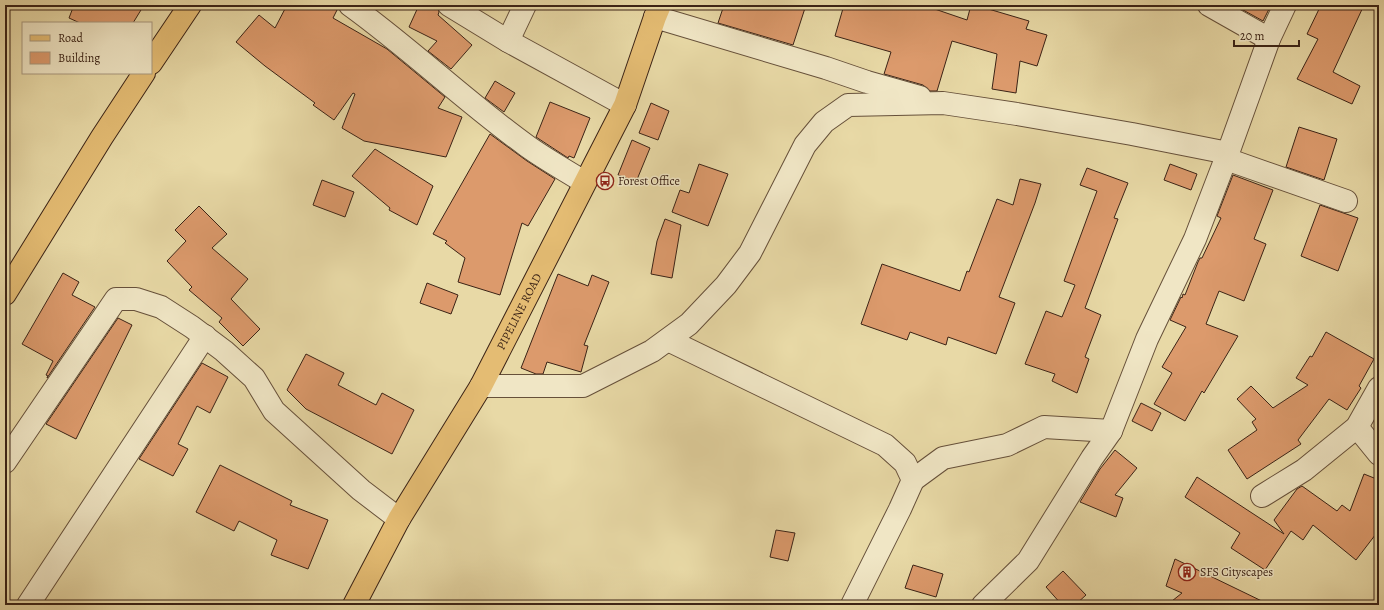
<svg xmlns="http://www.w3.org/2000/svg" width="1384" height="610" viewBox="0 0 1384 610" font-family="Alegreya,serif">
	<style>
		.building { fill: #dc9a6c; stroke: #3b2316 }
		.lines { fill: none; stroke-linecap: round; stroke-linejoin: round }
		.minor-casing { stroke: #66503a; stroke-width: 24 }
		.major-casing { stroke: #3b2316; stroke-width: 24 }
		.minor { stroke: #f0e6c5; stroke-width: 22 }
		.major { stroke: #e4bc73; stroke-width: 22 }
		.labels { text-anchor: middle; stroke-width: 3; stroke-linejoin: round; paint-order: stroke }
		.poi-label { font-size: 12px; fill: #3b2316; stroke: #f0e6c5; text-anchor: start }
		.street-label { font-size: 12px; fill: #3b2316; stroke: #f0e6c5 }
	</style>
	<rect width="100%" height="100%" fill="#e8d9a6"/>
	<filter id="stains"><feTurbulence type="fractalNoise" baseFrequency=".005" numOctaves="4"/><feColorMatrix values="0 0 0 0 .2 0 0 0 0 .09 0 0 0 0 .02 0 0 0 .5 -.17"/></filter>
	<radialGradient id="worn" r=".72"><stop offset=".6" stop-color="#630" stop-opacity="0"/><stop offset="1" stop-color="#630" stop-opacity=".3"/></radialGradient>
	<!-- building -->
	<g class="building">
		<path d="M 74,5 L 144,5 L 133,23 L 80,23 L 69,18 Z"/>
		<path d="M 287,5 L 338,5 L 338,8 L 333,18 L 387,49 L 445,97 L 438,108 L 462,117 L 446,157 L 364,141 L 342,128 L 355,94 L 353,93 L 334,120 L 313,105 L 315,103 L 265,66 L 236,42 L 259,15 L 275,28 Z"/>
		<path d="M 419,5 L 437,5 L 439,12 L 438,15 L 472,45 L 451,69 L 428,51 L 437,41 L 409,27 Z"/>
		<path d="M 724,5 L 806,5 L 793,45 L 718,23 Z"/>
		<path d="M 844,5 L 923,5 L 967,20 L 971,5 L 975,5 L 1029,21 L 1026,29 L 1047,35 L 1037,66 L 1020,61 L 1016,93 L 992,89 L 997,54 L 952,41 L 937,91 L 930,91 L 923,85 L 884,74 L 891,52 L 835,36 Z"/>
		<path d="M 1234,5 L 1271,5 L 1263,21 Z"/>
		<path d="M 1321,5 L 1364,5 L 1333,72 L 1360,86 L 1352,104 L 1297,79 L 1318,39 L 1307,34 Z"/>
		<path d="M 495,81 L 515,93 L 504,112 L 485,98 Z"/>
		<path d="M 550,102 L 590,118 L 574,158 L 569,156 L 568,158 L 536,137 Z"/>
		<path d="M 651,103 L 669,111 L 658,140 L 639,133 Z"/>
		<path d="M 1299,127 L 1337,139 L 1324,180 L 1286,167 Z"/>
		<path d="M 490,134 L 527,161 L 555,179 L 528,226 L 522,223 L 500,295 L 458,282 L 465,258 L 445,243 L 447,241 L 433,234 Z"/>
		<path d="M 632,140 L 650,148 L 636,182 L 618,175 Z"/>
		<path d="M 375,149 L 433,186 L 417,225 L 389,210 L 390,208 L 352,176 Z"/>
		<path d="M 699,164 L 728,174 L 708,226 L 672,212 L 680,190 L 689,193 Z"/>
		<path d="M 1170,164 L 1197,174 L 1191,190 L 1164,180 Z"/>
		<path d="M 1087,168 L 1128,183 L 1114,218 L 1118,219 L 1085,308 L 1101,315 L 1085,357 L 1089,359 L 1077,393 L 1052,381 L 1055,374 L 1025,364 L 1046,311 L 1062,317 L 1075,285 L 1064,281 L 1097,191 L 1080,185 Z"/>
		<path d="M 1233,175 L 1273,190 L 1254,239 L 1266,244 L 1244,301 L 1219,291 L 1206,324 L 1238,336 L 1204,393 L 1202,391 L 1185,421 L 1154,404 L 1172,373 L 1162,367 L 1186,327 L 1170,320 L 1181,297 L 1182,298 L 1183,294 L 1185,295 L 1198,262 L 1200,258 L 1202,258 L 1221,218 L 1217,216 Z"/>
		<path d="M 1020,179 L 1041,184 L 1035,203 L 999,297 L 1015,303 L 996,354 L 948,337 L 946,345 L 910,332 L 907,340 L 861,324 L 882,264 L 960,291 L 967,271 L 969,272 L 997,199 L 1013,205 Z"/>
		<path d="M 322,180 L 354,192 L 345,217 L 313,205 Z"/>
		<path d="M 1320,205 L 1358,218 L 1338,271 L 1301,256 Z"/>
		<path d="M 199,206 L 227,234 L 212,248 L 248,279 L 231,299 L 260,329 L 243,346 L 219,322 L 222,318 L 189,290 L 192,287 L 167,261 L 186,241 L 175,230 Z"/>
		<path d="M 665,219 L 681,225 L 672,278 L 651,274 L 657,241 Z"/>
		<path d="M 63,273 L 79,282 L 72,295 L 95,307 L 47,378 L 48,376 L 46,375 L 53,361 L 22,344 Z"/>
		<path d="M 558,274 L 588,286 L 592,275 L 609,282 L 584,345 L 588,346 L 581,372 L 547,362 L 543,374 L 536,374 L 521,368 Z"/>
		<path d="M 427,283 L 458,295 L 451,314 L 420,303 Z"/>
		<path d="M 118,318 L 132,325 L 76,439 L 46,424 Z"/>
		<path d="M 1326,332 L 1374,359 L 1359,386 L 1361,388 L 1347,410 L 1329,399 L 1298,440 L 1301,444 L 1247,479 L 1228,450 L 1257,430 L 1252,422 L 1256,419 L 1237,399 L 1251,386 L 1273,408 L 1308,385 L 1296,378 L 1310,356 L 1312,357 Z"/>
		<path d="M 306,354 L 344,373 L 338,385 L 376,405 L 382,393 L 414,410 L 392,454 L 306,409 L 287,390 Z"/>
		<path d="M 202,363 L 228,377 L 210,413 L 197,406 L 178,444 L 188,449 L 173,476 L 139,459 Z"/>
		<path d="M 1141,403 L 1161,413 L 1152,431 L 1132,421 Z"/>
		<path d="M 1115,450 L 1137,468 L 1115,495 L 1123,498 L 1116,517 L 1080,502 L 1100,469 Z"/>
		<path d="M 220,465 L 292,501 L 290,505 L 328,520 L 308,569 L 271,555 L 277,540 L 239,521 L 234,531 L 196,512 Z"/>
		<path d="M 1364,474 L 1379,480 L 1379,530 L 1356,560 L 1313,525 L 1303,540 L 1291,531 L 1265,570 L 1231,548 L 1240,533 L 1185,497 L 1197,477 L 1284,534 L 1274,520 L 1297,489 L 1302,486 L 1337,511 L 1342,505 L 1350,511 Z"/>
		<path d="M 776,530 L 795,533 L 788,561 L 770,557 Z"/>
		<path d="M 1175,559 L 1270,605 L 1167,605 L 1182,593 L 1166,586 Z"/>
		<path d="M 913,565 L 943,574 L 936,597 L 905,588 Z"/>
		<path d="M 1063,571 L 1086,595 L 1075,605 L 1062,605 L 1046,587 Z"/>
	</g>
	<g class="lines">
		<defs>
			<g id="minor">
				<path d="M 350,5 C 411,49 466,102 527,146 C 545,159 565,170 584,182"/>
				<path d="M 449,5 L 508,41 L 625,105"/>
				<path d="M 1209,5 L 1269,39"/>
				<path d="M 655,17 L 826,68 L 867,82 L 920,97"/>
				<path d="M 508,41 L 525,5"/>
				<path d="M 1226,159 L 1346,201"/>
				<path d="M 668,340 L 885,445 L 905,463 L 913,480 L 900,509 L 852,605"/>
				<path d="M 481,386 L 583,386 L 652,351 L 689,324 L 726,285 L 750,253 L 805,145 L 824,122 L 848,105 L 943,103 L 1017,114 L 1132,134 L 1228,153"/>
				<path d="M 1357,427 L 1379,454"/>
				<path d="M 5,462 L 116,299 L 136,299 L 161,307 L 192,327 L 224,351 L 254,378 L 274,411 L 361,490 L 399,519"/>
				<path d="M 913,480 L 943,458 L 1007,445 L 1044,427 L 1111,431"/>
				<path d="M 1262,496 L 1304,470 L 1357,427 L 1379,388"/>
				<path d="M 28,605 L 205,336"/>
				<path d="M 983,605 L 1028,561 L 1092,458 L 1111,431 L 1147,339 L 1195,239 L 1228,153 L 1269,39 L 1285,5"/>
			</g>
			<g id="major">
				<path d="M 151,63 L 190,5"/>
				<path d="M 5,294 L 102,137 L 144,73"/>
				<path id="s1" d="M 354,605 L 399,519 L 481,386 L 625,105 L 655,17 L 660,5"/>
			</g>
		</defs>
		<!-- minor casing -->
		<use href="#minor" class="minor-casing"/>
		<!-- major casing -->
		<use href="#major" class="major-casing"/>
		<!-- minor -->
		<use href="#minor" class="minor"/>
		<!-- major -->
		<use href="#major" class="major"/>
	</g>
	<!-- icons -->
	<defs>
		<symbol id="bus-ring" viewBox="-11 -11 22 22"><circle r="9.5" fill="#f0e6c5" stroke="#8f2418" stroke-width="1.5"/><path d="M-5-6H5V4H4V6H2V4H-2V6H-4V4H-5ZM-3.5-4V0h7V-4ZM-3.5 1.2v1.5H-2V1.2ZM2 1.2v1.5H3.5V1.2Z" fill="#8f2418"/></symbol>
		<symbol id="building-ring" viewBox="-11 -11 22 22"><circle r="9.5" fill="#f0e6c5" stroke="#8f2418" stroke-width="1.5"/><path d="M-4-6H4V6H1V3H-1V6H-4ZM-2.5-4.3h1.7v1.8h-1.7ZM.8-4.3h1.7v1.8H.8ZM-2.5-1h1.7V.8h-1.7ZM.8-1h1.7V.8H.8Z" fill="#8f2418"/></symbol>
	</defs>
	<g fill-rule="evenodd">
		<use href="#bus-ring" x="595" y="171" width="20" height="20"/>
		<use href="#building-ring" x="1177" y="562" width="20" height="20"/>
	</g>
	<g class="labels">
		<!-- poi labels -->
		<g class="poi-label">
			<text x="618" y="185">Forest Office</text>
			<text x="1200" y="576">SFS Cityscapes</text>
		</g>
		<!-- street labels -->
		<g class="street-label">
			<text dy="4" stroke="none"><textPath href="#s1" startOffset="337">PIPELINE ROAD</textPath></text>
		</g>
	</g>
	<!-- margin -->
	<rect width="1384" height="610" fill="none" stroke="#e8d9a6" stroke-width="20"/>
	<rect x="6" y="6" width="1372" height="598" fill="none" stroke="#3b2316" stroke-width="2"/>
	<rect x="10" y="10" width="1364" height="590" fill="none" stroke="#3b2316"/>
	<!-- legend -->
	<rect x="22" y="22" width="130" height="52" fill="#f0e6c5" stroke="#a8987f"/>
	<rect x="30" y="35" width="20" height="6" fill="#e4bc73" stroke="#a8987f"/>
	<text x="58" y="42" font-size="12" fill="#3b2316">Road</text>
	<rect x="30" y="52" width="20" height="12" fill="#dc9a6c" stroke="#a8987f"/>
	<text x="58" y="62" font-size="12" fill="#3b2316">Building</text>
	<!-- scale -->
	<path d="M1234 40v6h65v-6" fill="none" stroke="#3b2316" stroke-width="2"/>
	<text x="1240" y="40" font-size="12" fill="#3b2316" stroke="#f0e6c5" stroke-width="3" paint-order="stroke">20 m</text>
	<rect width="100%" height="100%" filter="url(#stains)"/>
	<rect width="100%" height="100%" fill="url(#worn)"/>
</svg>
